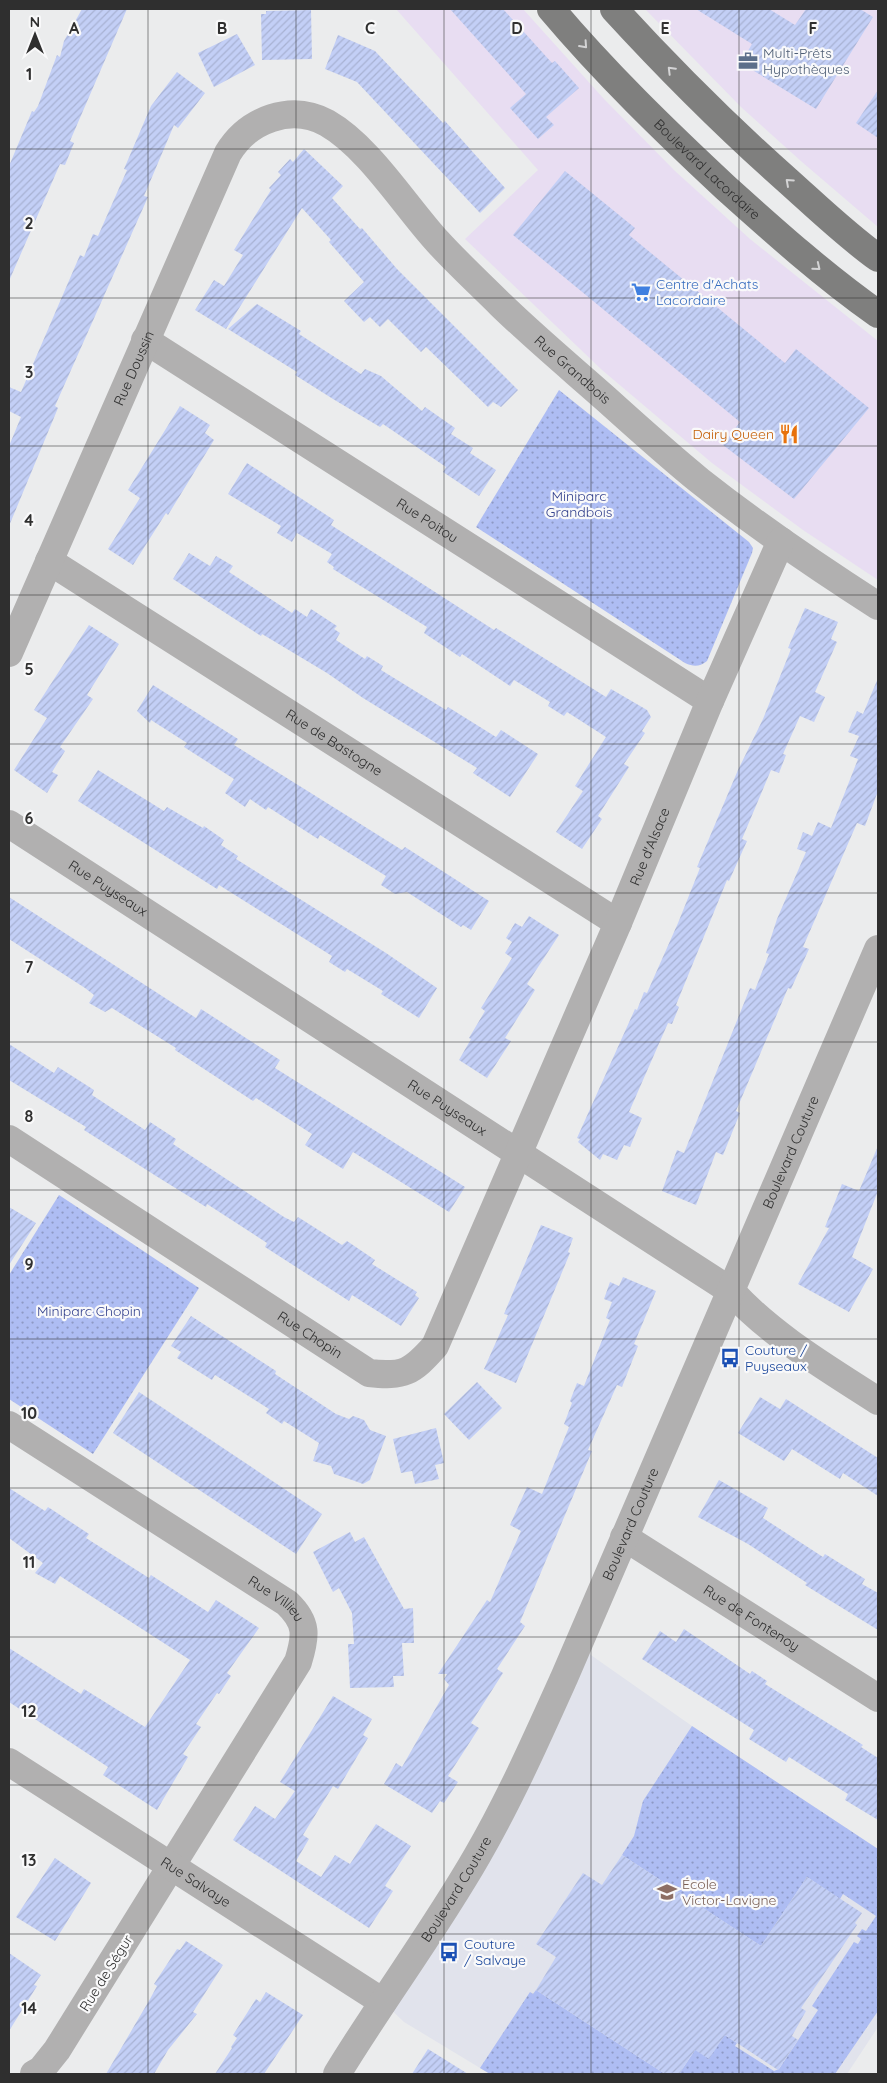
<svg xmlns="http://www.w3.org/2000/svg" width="887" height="2083" viewBox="0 0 887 2083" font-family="Quicksand,sans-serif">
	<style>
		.commercial { fill: #e8ddf2 }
		.built { fill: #e1e3ec }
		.park { fill: url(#park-dots) }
		.building { fill: url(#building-hatch) }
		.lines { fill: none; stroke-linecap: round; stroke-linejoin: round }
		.minor { stroke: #b1b0b0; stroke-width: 28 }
		.major { stroke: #7f7f7e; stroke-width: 28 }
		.oneway { stroke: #d4d4d5 }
		.grid { fill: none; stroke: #2f2f2f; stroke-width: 1; stroke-opacity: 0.55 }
		.labels { text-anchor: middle; stroke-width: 4.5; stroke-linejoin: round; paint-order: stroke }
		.service-label { font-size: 14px; fill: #4e5e75; stroke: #f9f9fa; text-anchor: start }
		.street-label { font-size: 14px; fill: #2f2f2f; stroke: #f9f9fa }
		.shop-label { font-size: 14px; fill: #366cbe; stroke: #f9f9fa; text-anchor: start }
		.food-label { font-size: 14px; fill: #c56008; stroke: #f9f9fa; text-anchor: end }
		.park-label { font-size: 14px; fill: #35438e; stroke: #f9f9fa }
		.transit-label { font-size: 14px; fill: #164399; stroke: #f9f9fa; text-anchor: start }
		.education-label { font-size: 14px; fill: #785e54; stroke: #f9f9fa; text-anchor: start }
		.grid-label { font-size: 16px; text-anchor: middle; font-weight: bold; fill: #2f2f2f; stroke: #f9f9fa; stroke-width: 4.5; stroke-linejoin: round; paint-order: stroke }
	</style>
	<defs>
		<pattern id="park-dots" width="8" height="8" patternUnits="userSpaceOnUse" patternTransform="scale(1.25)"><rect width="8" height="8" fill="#aebdf3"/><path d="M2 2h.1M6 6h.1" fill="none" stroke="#8e9ac5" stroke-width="1.8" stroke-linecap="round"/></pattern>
		<pattern id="building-hatch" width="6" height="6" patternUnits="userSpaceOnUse" patternTransform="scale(1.25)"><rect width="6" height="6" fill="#c3cff6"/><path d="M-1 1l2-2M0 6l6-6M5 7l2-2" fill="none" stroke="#a8b2d3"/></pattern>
	</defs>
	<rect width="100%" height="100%" fill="#ebeced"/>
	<!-- commercial -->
	<g class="commercial">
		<path d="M 396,9 L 523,9 L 604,99 L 675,171 L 750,239 L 878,341 L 878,580 L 803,530 L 712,463 L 602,370 L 465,239 L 538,170 Z"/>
		<path d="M 645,9 L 878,9 L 878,227 L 802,162 L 741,107 Z"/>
	</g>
	<!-- built -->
	<path class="built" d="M 578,1646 L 692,1726 L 878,1849 L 878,2027 L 847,2074 L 490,2074 L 404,2022 L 383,2002 Z"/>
	<!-- park -->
	<g class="park">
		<path d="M 559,390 L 749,542 L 753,548 L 752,553 L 707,661 C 699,667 694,667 685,663 L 476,527 Z"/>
		<path d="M 59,1195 L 199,1288 L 93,1454 L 9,1399 L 9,1275 Z"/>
		<path d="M 692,1726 L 878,1849 L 878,2011 L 835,2074 L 679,2074 L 695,2050 L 725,2035 L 737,2043 L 735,2046 L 774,2071 L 779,2069 L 818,2010 L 812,2006 L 854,1942 L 858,1944 L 861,1939 L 857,1936 L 862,1929 L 866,1931 L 876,1916 L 843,1894 L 840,1899 L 807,1877 L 761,1946 L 622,1855 L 634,1836 L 643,1801 Z"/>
		<path d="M 536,1990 L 665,2074 L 490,2074 L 480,2068 L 530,1992 L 533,1994 Z"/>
	</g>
	<!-- building -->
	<g class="building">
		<path d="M 82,9 L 127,9 L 70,141 L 74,143 L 65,165 L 60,164 L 9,281 L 9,166 L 32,111 L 34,112 L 38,106 L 57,55 L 60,57 L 64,41 Z"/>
		<path d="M 450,9 L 503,9 L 552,63 L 555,61 L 579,88 L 546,117 L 554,125 L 538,139 L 510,108 L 526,94 Z"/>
		<path d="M 696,9 L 769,9 L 795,25 L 806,9 L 860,9 L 873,17 L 816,109 L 741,63 L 752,44 Z"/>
		<path d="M 311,10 L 312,59 L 262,60 L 261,14 L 266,14 L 266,11 Z"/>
		<path d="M 237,34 L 255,65 L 214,87 L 198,53 Z"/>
		<path d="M 338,35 L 375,51 L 443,123 L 445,121 L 505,188 L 480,213 L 357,82 L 325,69 Z"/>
		<path d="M 177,72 L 205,93 L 178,128 L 174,125 L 144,196 L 148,197 L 55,406 L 58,408 L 9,526 L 9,446 L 21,417 L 9,411 L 9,387 L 21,392 L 80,255 L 84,257 L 93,234 L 98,236 L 127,170 L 124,169 L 151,106 Z"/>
		<path d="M 878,90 L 878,138 L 856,123 Z"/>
		<path d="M 304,149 L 343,186 L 332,198 L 360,229 L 362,228 L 397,269 L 518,390 L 501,407 L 493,402 L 488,407 L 426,347 L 421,352 L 388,319 L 380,327 L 370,317 L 364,322 L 344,301 L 364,282 L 329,242 L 331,240 L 302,208 L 226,329 L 195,310 L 214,280 L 224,286 L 243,255 L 234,250 L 271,190 L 269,188 L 281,175 L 278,172 L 290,159 L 293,162 Z"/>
		<path d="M 565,171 L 635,228 L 629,235 L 785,363 L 796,349 L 869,408 L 794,499 L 723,445 L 740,422 L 513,235 Z"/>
		<path d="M 257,304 L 301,331 L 299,334 L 361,374 L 365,369 L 381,376 L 422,411 L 425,407 L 455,428 L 451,434 L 473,448 L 470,453 L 496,470 L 479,496 L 443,472 L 446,467 L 383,424 L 380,427 L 333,399 L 295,375 L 297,372 L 228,329 Z"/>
		<path d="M 180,406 L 210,425 L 205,433 L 214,440 L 168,515 L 166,513 L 133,565 L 108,549 L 140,498 L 128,490 Z"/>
		<path d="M 247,463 L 334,520 L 331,525 L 494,630 L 496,628 L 606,697 L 611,689 L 647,710 L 651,717 L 642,731 L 645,733 L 624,764 L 629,767 L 598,816 L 602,819 L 582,849 L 556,832 L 583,791 L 575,786 L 606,737 L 567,712 L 564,716 L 548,706 L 550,702 L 514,680 L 510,686 L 462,654 L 460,657 L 424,633 L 427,627 L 333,569 L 334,567 L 327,562 L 332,554 L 297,533 L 292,542 L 277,533 L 281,526 L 228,494 Z"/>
		<path d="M 189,553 L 210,566 L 216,556 L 233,566 L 229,572 L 292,613 L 295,609 L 307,617 L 311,609 L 337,626 L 334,629 L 340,633 L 336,640 L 365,659 L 367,656 L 383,666 L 381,670 L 446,710 L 448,707 L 496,737 L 501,730 L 538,754 L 510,797 L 473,773 L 477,768 L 363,698 L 327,673 L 262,634 L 261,636 L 173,579 Z"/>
		<path d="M 805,608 L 838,622 L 831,639 L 837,642 L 815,692 L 825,697 L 814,722 L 800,716 L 783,754 L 786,755 L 779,773 L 771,770 L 742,839 L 747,841 L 729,881 L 727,880 L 676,1005 L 679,1007 L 672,1024 L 668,1023 L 629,1112 L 642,1118 L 630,1147 L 624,1145 L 617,1160 L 603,1154 L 600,1160 L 578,1142 L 580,1139 L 577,1138 L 635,1009 L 637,1010 L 644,992 L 647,993 L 678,923 L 700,868 L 697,867 L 738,770 L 763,719 L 791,649 L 788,648 Z"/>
		<path d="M 89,625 L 119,644 L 87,695 L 93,699 L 60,747 L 65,751 L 52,772 L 58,775 L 47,793 L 14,770 L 47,718 L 34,710 Z"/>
		<path d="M 878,678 L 878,791 L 865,826 L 857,823 L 803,947 L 809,949 L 791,989 L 788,988 L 736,1111 L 740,1113 L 723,1155 L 716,1152 L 696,1205 L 662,1191 L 677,1150 L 684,1153 L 750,988 L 755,990 L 769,954 L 766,953 L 777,919 L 806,852 L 797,849 L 803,832 L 812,836 L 818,822 L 831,828 L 858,759 L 850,756 L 859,736 L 848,732 L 857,711 L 863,714 Z"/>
		<path d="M 153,685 L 238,739 L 234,745 L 402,850 L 405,847 L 489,901 L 471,930 L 463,925 L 461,927 L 407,892 L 395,894 L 381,885 L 386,876 L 320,835 L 318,839 L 268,807 L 266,810 L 250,799 L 245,807 L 225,793 L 234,779 L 184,747 L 187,743 L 151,720 L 150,723 L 137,711 Z"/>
		<path d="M 98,770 L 164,811 L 167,807 L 203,828 L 204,826 L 224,840 L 221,845 L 238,856 L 236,859 L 386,953 L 437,988 L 419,1018 L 381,994 L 383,991 L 347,969 L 345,972 L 329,962 L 332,956 L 219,885 L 217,889 L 78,801 Z"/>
		<path d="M 9,897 L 196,1018 L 201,1009 L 280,1060 L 275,1068 L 465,1187 L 449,1212 L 353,1152 L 343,1169 L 305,1145 L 312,1134 L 256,1098 L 253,1101 L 175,1050 L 176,1048 L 112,1008 L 105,1012 L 89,1003 L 94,995 L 85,988 L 9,939 Z"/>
		<path d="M 529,916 L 559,935 L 527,984 L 535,990 L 505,1038 L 511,1041 L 487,1078 L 459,1060 L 471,1039 L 469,1038 L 485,1011 L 481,1008 L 512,958 L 505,953 L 512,942 L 506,938 L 515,923 L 522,927 Z"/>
		<path d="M 9,1044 L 54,1073 L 58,1067 L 94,1090 L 92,1095 L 145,1130 L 150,1122 L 176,1139 L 173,1144 L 284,1217 L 294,1222 L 298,1217 L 342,1245 L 347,1241 L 375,1260 L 372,1264 L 417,1292 L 415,1295 L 419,1298 L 401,1326 L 352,1295 L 349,1301 L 265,1247 L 267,1243 L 207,1204 L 206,1207 L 156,1176 L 84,1130 L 86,1127 L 9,1080 Z"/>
		<path d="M 878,1146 L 878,1191 L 852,1257 L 873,1269 L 849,1312 L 798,1284 L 829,1228 L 825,1227 L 842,1184 L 859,1191 Z"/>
		<path d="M 9,1207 L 36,1223 L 9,1265 Z"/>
		<path d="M 541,1225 L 573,1238 L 568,1252 L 570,1253 L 516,1383 L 484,1369 L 508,1315 L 504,1314 Z"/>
		<path d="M 623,1277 L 656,1291 L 634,1344 L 638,1346 L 622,1387 L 617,1385 L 588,1450 L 592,1451 L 520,1622 L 525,1626 L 497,1669 L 503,1673 L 471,1723 L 479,1728 L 448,1776 L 458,1782 L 444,1803 L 440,1801 L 432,1813 L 384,1784 L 396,1763 L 402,1767 L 449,1685 L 444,1679 L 447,1674 L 438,1674 L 487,1600 L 490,1602 L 521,1531 L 510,1525 L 527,1487 L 542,1494 L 569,1427 L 564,1424 L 572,1403 L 570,1401 L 577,1383 L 584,1386 L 610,1320 L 606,1318 L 612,1302 L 604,1299 L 610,1282 L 619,1286 Z"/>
		<path d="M 191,1316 L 276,1371 L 275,1374 L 336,1414 L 349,1419 L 353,1416 L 364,1420 L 370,1430 L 386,1436 L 370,1480 L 363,1484 L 352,1480 L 334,1474 L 331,1466 L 313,1461 L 319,1443 L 284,1421 L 282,1424 L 266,1413 L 269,1409 L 215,1375 L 212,1380 L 177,1358 L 181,1352 L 171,1346 Z"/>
		<path d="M 477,1382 L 502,1408 L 469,1440 L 444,1414 Z"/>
		<path d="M 139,1392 L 322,1514 L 296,1554 L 113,1433 Z"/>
		<path d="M 760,1397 L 780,1409 L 786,1399 L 878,1458 L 878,1496 L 843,1473 L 840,1479 L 792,1449 L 784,1461 L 738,1433 Z"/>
		<path d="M 436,1428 L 444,1463 L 435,1465 L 439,1479 L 415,1484 L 412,1471 L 401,1473 L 393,1439 Z"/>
		<path d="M 719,1480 L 768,1508 L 763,1518 L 823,1557 L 825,1554 L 865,1579 L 862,1584 L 878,1593 L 878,1630 L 805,1585 L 807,1583 L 748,1544 L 698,1517 Z"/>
		<path d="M 9,1488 L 45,1511 L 48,1507 L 89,1534 L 86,1538 L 149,1578 L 151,1575 L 208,1612 L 216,1600 L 259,1628 L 227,1673 L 231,1676 L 219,1694 L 217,1693 L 196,1724 L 201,1727 L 183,1754 L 188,1757 L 157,1810 L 103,1775 L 108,1767 L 9,1702 L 9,1648 L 81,1694 L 84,1689 L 145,1727 L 190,1660 L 60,1576 L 55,1584 L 35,1573 L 43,1563 L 9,1538 Z"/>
		<path d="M 350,1532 L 355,1542 L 364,1537 L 404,1609 L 413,1608 L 414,1643 L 402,1643 L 404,1676 L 393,1676 L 394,1687 L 350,1688 L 348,1644 L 354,1644 L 352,1613 L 339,1588 L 333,1592 L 313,1552 Z"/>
		<path d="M 684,1629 L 750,1674 L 752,1671 L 767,1681 L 765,1684 L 863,1745 L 861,1747 L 878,1758 L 878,1820 L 845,1800 L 848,1794 L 789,1757 L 786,1762 L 749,1739 L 754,1730 L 642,1659 L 660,1631 L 676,1642 Z"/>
		<path d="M 333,1696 L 372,1719 L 363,1735 L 368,1738 L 338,1789 L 333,1786 L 303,1835 L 309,1839 L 296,1861 L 321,1877 L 335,1855 L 350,1864 L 376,1824 L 411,1846 L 385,1886 L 393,1891 L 369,1928 L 233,1840 L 255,1806 L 275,1819 L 295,1791 L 280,1782 Z"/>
		<path d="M 622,1855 L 761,1946 L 807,1877 L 862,1913 L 855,1923 L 857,1925 L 801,2008 L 806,2011 L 792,2036 L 798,2040 L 778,2070 L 725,2035 L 709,2059 L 695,2050 L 679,2074 L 665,2074 L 536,1990 L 556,1957 L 536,1944 L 583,1873 L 602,1885 Z"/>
		<path d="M 55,1858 L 91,1883 L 55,1941 L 16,1917 Z"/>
		<path d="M 186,1941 L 223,1965 L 193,2012 L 197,2014 L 168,2050 L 154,2074 L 106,2074 L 150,1999 L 157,1986 L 154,1984 L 177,1949 L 180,1950 Z"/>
		<path d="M 9,1953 L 41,1975 L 34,1985 L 37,1986 L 9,2031 Z"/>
		<path d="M 266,1992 L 303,2015 L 264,2074 L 215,2074 L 232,2048 L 231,2047 L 237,2038 L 233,2035 L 256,1999 L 260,2002 Z"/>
		<path d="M 428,2049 L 468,2074 L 412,2074 Z"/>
	</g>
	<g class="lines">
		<!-- minor -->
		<g class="minor">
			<path id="s1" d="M 145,340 L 710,701"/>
			<path id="s2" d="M 49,561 L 618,923"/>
			<path id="s3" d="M 9,653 L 228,153 C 248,120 291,103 327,123 C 369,147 405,206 438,242 C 458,264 480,284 501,305 C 535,338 571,368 606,399 C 637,427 668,455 700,481 C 757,526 817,567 878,606"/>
			<path id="s4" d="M 9,824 L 731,1291 C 772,1336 827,1368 878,1401"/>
			<path id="s5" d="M 9,1139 L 369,1373 C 404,1377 412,1372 435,1346 L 618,923 L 710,701 L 781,541"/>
			<path id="s6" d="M 9,1425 L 287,1603 C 308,1623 306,1636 298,1662 L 57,2050 L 41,2070 L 34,2074"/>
			<path id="s7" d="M 624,1537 L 878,1698"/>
			<path id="s8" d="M 9,1762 L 383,2002"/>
			<path id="s9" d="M 337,2074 C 382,2000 434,1931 477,1856 C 510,1799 537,1738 564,1678 L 878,949"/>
		</g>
		<!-- major -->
		<g class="major">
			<path id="s10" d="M 551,9 C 605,73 665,131 726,188 C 775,232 824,276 878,314"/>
			<path d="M 614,9 C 669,69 727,127 788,181 C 817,207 846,235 878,258"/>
		</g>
	</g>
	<!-- one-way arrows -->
	<defs><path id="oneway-chevron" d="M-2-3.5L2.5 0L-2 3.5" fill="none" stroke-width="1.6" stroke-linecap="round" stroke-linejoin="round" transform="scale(1.25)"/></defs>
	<g class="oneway">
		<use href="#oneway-chevron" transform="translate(584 45) rotate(48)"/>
		<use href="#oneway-chevron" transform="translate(671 70) rotate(-135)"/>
		<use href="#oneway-chevron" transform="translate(789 182) rotate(-138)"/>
		<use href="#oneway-chevron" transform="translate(817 267) rotate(39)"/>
	</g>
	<!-- grid -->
	<path class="grid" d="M 148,9 L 148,2074M 296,9 L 296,2074M 444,9 L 444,2074M 591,9 L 591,2074M 739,9 L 739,2074M 9,149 L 878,149M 9,298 L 878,298M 9,446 L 878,446M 9,595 L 878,595M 9,744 L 878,744M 9,893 L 878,893M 9,1042 L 878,1042M 9,1190 L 878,1190M 9,1339 L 878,1339M 9,1488 L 878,1488M 9,1637 L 878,1637M 9,1785 L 878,1785M 9,1934 L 878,1934"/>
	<!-- icons -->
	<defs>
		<symbol id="office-bare" viewBox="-9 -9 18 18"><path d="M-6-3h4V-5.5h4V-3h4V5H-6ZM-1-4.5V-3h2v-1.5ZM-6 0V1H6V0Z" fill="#5c6f8a" stroke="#f9f9fa" stroke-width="2.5" paint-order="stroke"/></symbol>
		<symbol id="supermarket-bare" viewBox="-9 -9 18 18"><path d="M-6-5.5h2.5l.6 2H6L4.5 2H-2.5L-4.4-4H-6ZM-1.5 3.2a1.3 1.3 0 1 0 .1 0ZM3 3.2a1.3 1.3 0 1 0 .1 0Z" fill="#3f7fe0" stroke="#f9f9fa" stroke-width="2.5" paint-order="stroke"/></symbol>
		<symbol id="restaurant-bare" viewBox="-9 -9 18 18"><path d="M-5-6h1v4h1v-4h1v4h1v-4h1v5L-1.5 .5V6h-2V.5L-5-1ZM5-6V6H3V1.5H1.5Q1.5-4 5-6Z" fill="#e8710a" stroke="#f9f9fa" stroke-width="2.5" paint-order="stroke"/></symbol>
		<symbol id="bus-bare" viewBox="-9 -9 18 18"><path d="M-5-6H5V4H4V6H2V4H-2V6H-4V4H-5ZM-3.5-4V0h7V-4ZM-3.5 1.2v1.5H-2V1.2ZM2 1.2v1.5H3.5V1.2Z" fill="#1a4fb4" stroke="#f9f9fa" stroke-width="2.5" paint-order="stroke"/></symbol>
		<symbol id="school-bare" viewBox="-9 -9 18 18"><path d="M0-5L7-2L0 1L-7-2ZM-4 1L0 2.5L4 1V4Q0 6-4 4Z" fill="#8d6e63" stroke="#f9f9fa" stroke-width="2.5" paint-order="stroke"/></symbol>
	</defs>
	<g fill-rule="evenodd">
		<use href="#office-bare" x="734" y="47" width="28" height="28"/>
		<use href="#supermarket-bare" x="627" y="278" width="28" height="28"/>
		<use href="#restaurant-bare" x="775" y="420" width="28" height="28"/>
		<use href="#bus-bare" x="716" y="1344" width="28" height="28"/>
		<use href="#school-bare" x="653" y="1878" width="28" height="28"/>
		<use href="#bus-bare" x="435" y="1938" width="28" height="28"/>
	</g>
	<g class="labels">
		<!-- service labels -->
		<g class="service-label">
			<text x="763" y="58">Multi-Prêts<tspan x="763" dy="16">Hypothèques</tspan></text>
		</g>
		<!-- street labels -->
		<g class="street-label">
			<text dy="5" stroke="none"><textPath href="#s10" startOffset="224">Boulevard Lacordaire</textPath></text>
			<text dy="5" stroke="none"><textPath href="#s3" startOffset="311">Rue Doussin</textPath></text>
			<text dy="5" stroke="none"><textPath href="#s3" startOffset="1009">Rue Grandbois</textPath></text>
			<text dy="5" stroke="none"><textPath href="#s1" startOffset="335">Rue Poitou</textPath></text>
			<text dy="5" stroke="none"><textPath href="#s2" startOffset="338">Rue de Bastogne</textPath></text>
			<text dy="5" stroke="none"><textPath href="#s5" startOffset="1049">Rue d'Alsace</textPath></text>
			<text dy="5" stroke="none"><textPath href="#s4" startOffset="118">Rue Puyseaux</textPath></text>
			<text dy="5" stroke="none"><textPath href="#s4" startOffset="522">Rue Puyseaux</textPath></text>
			<text dy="5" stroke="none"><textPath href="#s9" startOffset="1030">Boulevard Couture</textPath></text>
			<text dy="5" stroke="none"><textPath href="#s5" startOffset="359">Rue Chopin</textPath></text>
			<text dy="5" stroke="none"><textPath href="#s9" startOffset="625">Boulevard Couture</textPath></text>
			<text dy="5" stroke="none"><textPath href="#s6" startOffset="319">Rue Villieu</textPath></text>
			<text dy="5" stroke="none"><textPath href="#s7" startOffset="151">Rue de Fontenoy</textPath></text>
			<text dy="5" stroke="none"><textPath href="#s8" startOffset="222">Rue Salvaye</textPath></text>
			<text dy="5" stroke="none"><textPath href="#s9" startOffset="220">Boulevard Couture</textPath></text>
			<text transform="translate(106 1973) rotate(-58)" y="5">Rue de Ségur</text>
		</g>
		<!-- shop labels -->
		<g class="shop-label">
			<text x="656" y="289">Centre d'Achats<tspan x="656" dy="16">Lacordaire</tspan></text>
		</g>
		<!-- food labels -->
		<g class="food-label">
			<text x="774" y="439">Dairy Queen</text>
		</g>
		<!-- park labels -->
		<g class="park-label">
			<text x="579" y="501">Miniparc<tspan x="579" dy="16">Grandbois</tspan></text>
			<text x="89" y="1316">Miniparc Chopin</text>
		</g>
		<!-- transit labels -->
		<g class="transit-label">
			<text x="745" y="1355">Couture /<tspan x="745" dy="16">Puyseaux</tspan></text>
			<text x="464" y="1949">Couture<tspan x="464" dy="16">/ Salvaye</tspan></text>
		</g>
		<!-- education labels -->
		<g class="education-label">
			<text x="682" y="1889">École<tspan x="682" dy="16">Victor-Lavigne</tspan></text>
		</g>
	</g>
	<g class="grid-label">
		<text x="74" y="34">A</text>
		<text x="222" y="34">B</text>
		<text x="370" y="34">C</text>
		<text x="517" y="34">D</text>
		<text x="665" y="34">E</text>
		<text x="813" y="34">F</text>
		<text x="29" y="80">1</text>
		<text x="29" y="229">2</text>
		<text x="29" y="378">3</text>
		<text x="29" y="526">4</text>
		<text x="29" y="675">5</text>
		<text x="29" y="824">6</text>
		<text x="29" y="973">7</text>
		<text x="29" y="1122">8</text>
		<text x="29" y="1270">9</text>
		<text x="29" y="1419">10</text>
		<text x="29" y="1568">11</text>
		<text x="29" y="1717">12</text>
		<text x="29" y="1866">13</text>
		<text x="29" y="2014">14</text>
	</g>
	<!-- border -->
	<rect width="887" height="2083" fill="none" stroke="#2f2f2f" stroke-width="20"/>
	<!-- north arrow -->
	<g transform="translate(35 35)" stroke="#f9f9fa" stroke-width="4" paint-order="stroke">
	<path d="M0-4L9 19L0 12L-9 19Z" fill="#2f2f2f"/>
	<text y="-8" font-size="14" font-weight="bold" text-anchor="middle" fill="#2f2f2f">N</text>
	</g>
</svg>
